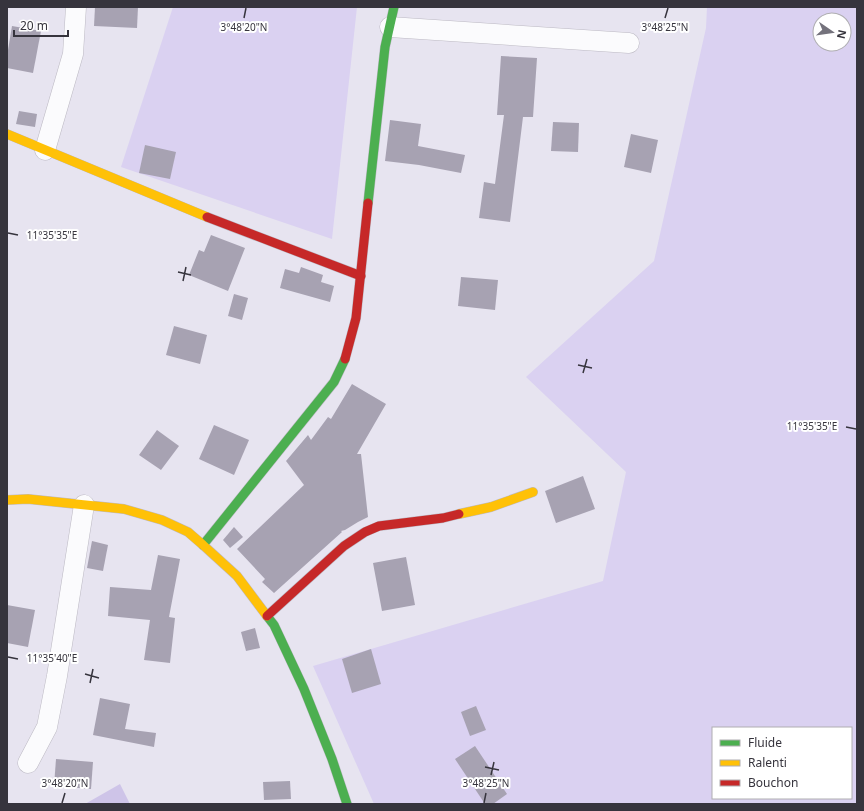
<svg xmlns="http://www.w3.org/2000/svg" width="864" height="811" viewBox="0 0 864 811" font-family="'Noto Sans',sans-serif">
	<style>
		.green { fill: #dad1f1; fill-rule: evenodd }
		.forest { fill: #cec4e8 }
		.building { fill: #a7a2b2 }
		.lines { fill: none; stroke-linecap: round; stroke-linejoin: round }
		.street-casing { stroke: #bcb9c3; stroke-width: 21 }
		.fast-casing { stroke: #bcb9c3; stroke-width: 10 }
		.slow-casing { stroke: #bcb9c3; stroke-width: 10 }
		.jam-casing { stroke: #bcb9c3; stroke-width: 10 }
		.street { stroke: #fbfbfd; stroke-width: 20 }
		.fast { stroke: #4caf50; stroke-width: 9 }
		.slow { stroke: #ffc107; stroke-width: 9 }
		.jam { stroke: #c62828; stroke-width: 9 }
		.ticks { fill: none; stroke: #36343d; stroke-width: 1.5 }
		.ticks-label { font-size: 10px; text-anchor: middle; fill: #36343d; stroke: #fff; stroke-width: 4; stroke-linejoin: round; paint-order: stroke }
	</style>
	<rect width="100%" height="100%" fill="#e7e4f0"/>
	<!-- green -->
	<g class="green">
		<path d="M 173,7 L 357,7 L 332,239 L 121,167 Z"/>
		<path d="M 707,7 L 857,7 L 857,804 L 374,804 L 313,666 L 603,581 L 626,472 L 526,377 L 654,261 L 706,28 ZM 820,20 L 844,20 L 844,44 L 820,44 ZM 713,728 L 851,728 L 851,798 L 713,798 Z"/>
	</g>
	<!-- forest -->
	<path class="forest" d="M 120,784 L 130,804 L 85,804 Z"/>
	<!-- building -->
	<g class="building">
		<path d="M 95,7 L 138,7 L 137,28 L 94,26 Z"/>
		<path d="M 12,26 L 41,31 L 33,73 L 7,68 L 7,56 Z"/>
		<path d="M 501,56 L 537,58 L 533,117 L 523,117 L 510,222 L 479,218 L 484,182 L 495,184 L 504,115 L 497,115 Z"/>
		<path d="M 19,111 L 37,114 L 35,127 L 16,124 Z"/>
		<path d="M 390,120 L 421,124 L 418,146 L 465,155 L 461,173 L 419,165 L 385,161 Z"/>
		<path d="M 553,122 L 579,123 L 578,152 L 551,151 Z"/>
		<path d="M 631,134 L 658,140 L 651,173 L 624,167 Z"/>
		<path d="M 145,145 L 176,152 L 170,179 L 139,173 Z"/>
		<path d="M 211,235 L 245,248 L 228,291 L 189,275 L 199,250 L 204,252 Z"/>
		<path d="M 301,267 L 323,275 L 321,282 L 334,286 L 330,302 L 280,288 L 285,269 L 299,273 Z"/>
		<path d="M 461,277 L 498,280 L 495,310 L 458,306 Z"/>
		<path d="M 234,294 L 248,298 L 242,320 L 228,316 Z"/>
		<path d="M 174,326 L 207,335 L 200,364 L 166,355 Z"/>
		<path d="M 352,384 L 386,404 L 357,454 L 361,454 L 368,517 L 358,522 L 345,530 L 341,531 L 342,532 L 274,593 L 262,582 L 265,579 L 237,549 L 304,485 L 286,461 L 308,435 L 311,440 L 328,417 L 331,419 Z"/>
		<path d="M 214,425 L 249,440 L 234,475 L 199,459 Z"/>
		<path d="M 157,430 L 179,446 L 161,470 L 139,455 Z"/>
		<path d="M 583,476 L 595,509 L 556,523 L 545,491 Z"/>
		<path d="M 234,527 L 243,537 L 230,548 L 223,540 Z"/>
		<path d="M 92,541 L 108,545 L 103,571 L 87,568 Z"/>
		<path d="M 158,555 L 180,559 L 169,617 L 175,618 L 170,663 L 144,660 L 150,620 L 108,616 L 110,587 L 151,590 Z"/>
		<path d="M 406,557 L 415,605 L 382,611 L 373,563 Z"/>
		<path d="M 7,605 L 35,610 L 28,647 L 7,643 Z"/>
		<path d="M 255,628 L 260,648 L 246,651 L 241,632 Z"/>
		<path d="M 371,649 L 381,684 L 352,693 L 342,659 Z"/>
		<path d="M 100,698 L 130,704 L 125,729 L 156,733 L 154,747 L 93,735 Z"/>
		<path d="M 476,706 L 486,730 L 470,736 L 461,712 Z"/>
		<path d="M 475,746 L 507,794 L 493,804 L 485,804 L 455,759 Z"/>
		<path d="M 56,759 L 93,762 L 91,789 L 54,786 Z"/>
		<path d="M 290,781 L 291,799 L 264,800 L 263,782 Z"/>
	</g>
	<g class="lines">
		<defs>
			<g id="street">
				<path d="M 390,27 L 629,43"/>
				<path d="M 45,150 L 73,54 L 76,7"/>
				<path d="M 28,763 L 47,727 L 57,676 L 84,505"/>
			</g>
			<g id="fast">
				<path d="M 368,203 L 385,47 L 394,7"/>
				<path d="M 203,545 L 334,382 L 345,359"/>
				<path d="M 267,616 L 274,625 L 304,689 L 332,759 L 347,804"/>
			</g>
			<g id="slow">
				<path d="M 7,134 L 207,217"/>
				<path d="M 7,500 L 28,499 L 124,509 L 162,520 L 188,532 L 203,545 L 237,576 L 267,616"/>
				<path d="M 459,514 L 491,507 L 533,492"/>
			</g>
			<g id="jam">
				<path d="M 207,217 L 361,276"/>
				<path d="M 345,359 L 356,318 L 368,203"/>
				<path d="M 267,616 L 344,546 L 365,532 L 379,526 L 443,518 L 459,514"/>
			</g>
		</defs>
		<!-- street casing -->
		<use href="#street" class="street-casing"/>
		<!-- fast casing -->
		<use href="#fast" class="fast-casing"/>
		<!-- slow casing -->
		<use href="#slow" class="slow-casing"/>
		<!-- jam casing -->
		<use href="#jam" class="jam-casing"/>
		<!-- street -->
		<use href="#street" class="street"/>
		<!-- fast -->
		<use href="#fast" class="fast"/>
		<!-- slow -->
		<use href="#slow" class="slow"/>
		<!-- jam -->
		<use href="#jam" class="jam"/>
	</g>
	<!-- ticks -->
	<path class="ticks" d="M 244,18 L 246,8M 665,18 L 668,8M 8,233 L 18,235M 178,272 L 191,275M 183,281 L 186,267M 578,365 L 592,368M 583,373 L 587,359M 846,427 L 856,429M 8,657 L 18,659M 85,674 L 99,678M 90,683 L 93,669M 485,767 L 499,770M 491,775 L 494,762M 62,803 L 65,793M 484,803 L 486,793"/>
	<g class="ticks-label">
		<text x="244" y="31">3°48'20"N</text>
		<text x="665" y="31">3°48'25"N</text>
		<text x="52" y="239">11°35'35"E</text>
		<text x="812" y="430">11°35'35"E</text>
		<text x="52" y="662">11°35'40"E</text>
		<text x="65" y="787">3°48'20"N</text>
		<text x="486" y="787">3°48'25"N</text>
	</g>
	<!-- border -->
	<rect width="864" height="811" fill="none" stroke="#36343d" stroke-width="16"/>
	<!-- legend -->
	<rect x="712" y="727" width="140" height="72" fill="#ffffff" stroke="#afaeb1"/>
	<rect x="720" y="740" width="20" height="6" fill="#4caf50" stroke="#afaeb1"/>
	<text x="748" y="747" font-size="12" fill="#36343d">Fluide</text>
	<rect x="720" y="760" width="20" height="6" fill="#ffc107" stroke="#afaeb1"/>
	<text x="748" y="767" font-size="12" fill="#36343d">Ralenti</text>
	<rect x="720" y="780" width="20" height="6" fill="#c62828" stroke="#afaeb1"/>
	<text x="748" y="787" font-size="12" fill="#36343d">Bouchon</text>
	<!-- north arrow -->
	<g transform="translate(832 32) rotate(103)"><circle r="19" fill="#ffffff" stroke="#afaeb1"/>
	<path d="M0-3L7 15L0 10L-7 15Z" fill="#74727c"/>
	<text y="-6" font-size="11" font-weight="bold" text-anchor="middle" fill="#36343d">N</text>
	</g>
	<!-- scale -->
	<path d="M14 30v6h54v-6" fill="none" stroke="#36343d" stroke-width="2"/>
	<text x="20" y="30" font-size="12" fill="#36343d" stroke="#ffffff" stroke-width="3" paint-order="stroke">20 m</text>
</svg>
